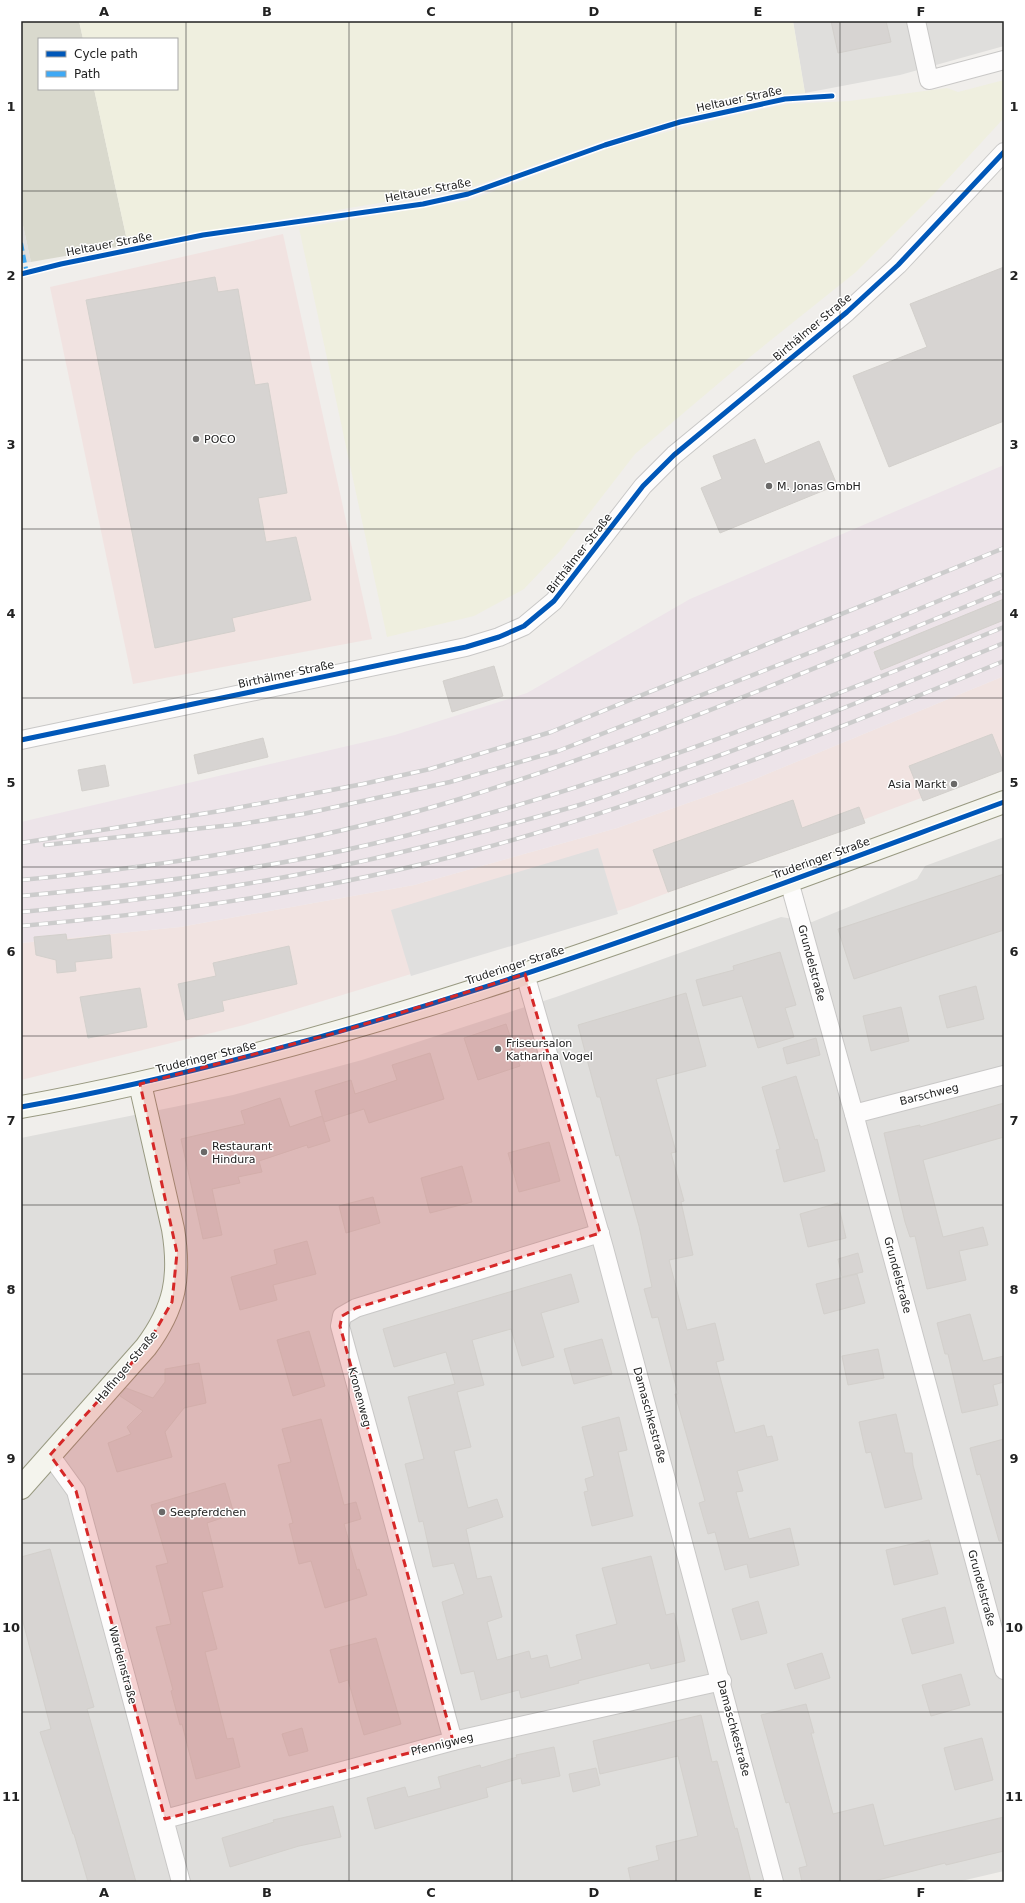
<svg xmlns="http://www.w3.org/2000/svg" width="1025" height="1903" viewBox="0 0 1025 1903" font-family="'DejaVu Sans',sans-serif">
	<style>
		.residential { fill: #dfdedc }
		.commercial { fill: #f1e3e1 }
		.industrial { fill: #ede4e9 }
		.construction { fill: #d9d9cd }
		.farmland { fill: #efefdf }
		.parking { fill: #e0dfde }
		.building { fill: #d7d4d2; stroke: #d3d0cc }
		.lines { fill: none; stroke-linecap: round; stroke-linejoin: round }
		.street-casing { stroke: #c9c8c7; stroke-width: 20 }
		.secondary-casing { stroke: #999a82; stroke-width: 24 }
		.street { stroke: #fdfcfc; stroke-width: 18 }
		.secondary { stroke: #f4f4ed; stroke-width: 22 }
		.rail-casing { stroke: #ccc; stroke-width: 4.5 }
		.rail { stroke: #fff; stroke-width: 3; stroke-dasharray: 9; stroke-linecap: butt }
		.quiet { stroke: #3fa9f5; stroke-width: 4; stroke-dasharray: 8 4; stroke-linecap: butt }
		.cycleway-casing { stroke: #fff; stroke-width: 8 }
		.cycleway { stroke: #0057b8; stroke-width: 5 }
		.marked { fill: #d62828; fill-opacity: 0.2; stroke: #d62828; stroke-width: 3; stroke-dasharray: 8 5; stroke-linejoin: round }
		.grid { fill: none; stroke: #222; stroke-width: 1; stroke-opacity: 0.55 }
		.poi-dot { fill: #6a6968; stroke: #fff; stroke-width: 1.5 }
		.labels { text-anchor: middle; stroke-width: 3; stroke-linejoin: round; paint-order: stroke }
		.street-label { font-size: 11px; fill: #222; stroke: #fff }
		.poi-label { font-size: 11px; fill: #222; stroke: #fff; text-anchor: start }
		.neatline { fill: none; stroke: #222; stroke-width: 1.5 }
		.grid-label { font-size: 13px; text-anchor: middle; font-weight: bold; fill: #222 }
	</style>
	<rect width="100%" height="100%" fill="#f0eeeb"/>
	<!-- residential -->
	<g class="residential">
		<path d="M 793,21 L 1004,21 L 1004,46 L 900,75 L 805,93 Z"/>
		<path d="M 21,216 L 31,262 L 21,263 Z"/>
		<path d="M 1004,837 L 1004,1871 L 957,1882 L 21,1882 L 21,1138 L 233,1095 L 362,1060 L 556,997 L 781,917 L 812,922 L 917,879 L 925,866 Z"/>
	</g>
	<!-- commercial -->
	<g class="commercial">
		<path d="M 283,234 L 372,639 L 133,684 L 50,287 Z"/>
		<path d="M 1004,676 L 1004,767 L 630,907 L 244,1025 L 21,1080 L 21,943 L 180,927 L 414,885 L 617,828 L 750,781 Z"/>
	</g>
	<!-- industrial -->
	<path class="industrial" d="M 1004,465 L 1004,676 L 750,781 L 617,828 L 414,885 L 180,927 L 21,943 L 21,822 L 395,735 L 527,693 L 690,599 Z"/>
	<!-- construction -->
	<path class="construction" d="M 21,21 L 79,21 L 83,39 L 39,39 L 39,89 L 94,89 L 128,245 L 31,262 L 21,216 Z"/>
	<!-- farmland -->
	<g class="farmland">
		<path d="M 79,21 L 793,21 L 805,93 L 785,95 L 681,118 L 605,140 L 469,188 L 128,245 L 94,89 L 177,89 L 177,39 L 83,39 Z"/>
		<path d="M 1004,80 L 1004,118 L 933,195 L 856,272 L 745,361 L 635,454 L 560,551 L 524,589 L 474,616 L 387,637 L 299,228 L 470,200 L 609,148 L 681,128 L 763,109 L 789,104 L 849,101 L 947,88 L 958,92 Z"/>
	</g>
	<!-- parking -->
	<path class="parking" d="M 598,848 L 618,914 L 411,976 L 391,910 Z"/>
	<!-- building -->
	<g class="building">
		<path d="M 831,21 L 886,21 L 891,42 L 838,53 Z"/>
		<path d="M 1004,267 L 1004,421 L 889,467 L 853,376 L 927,347 L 910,304 Z"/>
		<path d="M 215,277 L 218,292 L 238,289 L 255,385 L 268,383 L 287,493 L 258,498 L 266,542 L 296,537 L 311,600 L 232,618 L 235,631 L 155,648 L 86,300 Z"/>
		<path d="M 755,439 L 765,464 L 819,441 L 837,485 L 720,533 L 701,488 L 722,479 L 713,456 Z"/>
		<path d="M 1004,599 L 1004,620 L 881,670 L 874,652 Z"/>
		<path d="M 494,666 L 503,696 L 452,712 L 443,681 Z"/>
		<path d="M 992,734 L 1004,764 L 1004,770 L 923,801 L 909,766 Z"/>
		<path d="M 263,738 L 268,757 L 198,774 L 194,755 Z"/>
		<path d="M 105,765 L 109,786 L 82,791 L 78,770 Z"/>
		<path d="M 793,800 L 802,828 L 859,807 L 865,823 L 668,892 L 653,850 Z"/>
		<path d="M 1004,874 L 1004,930 L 854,979 L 838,929 Z"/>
		<path d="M 66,934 L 67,940 L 110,935 L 112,958 L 75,962 L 76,971 L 57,973 L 56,960 L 36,955 L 34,937 Z"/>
		<path d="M 289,946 L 297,984 L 222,1001 L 224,1011 L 186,1020 L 178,984 L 216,976 L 213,963 Z"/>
		<path d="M 780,952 L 796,1005 L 785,1008 L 794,1037 L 758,1048 L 742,996 L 703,1006 L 696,980 L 734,970 L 733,966 Z"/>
		<path d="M 976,986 L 984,1019 L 947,1028 L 939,996 Z"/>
		<path d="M 140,988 L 147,1027 L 88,1038 L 80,997 Z"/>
		<path d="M 686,993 L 706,1066 L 656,1079 L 676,1152 L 671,1153 L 684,1201 L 681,1202 L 693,1255 L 669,1260 L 687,1330 L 715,1323 L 724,1360 L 716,1362 L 735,1433 L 764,1425 L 767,1437 L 772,1436 L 778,1460 L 737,1471 L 743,1491 L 736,1492 L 749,1539 L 790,1528 L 799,1565 L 750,1578 L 747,1564 L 725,1570 L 715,1532 L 708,1534 L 699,1503 L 705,1501 L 675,1394 L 678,1394 L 658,1317 L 652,1318 L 644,1289 L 652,1287 L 639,1226 L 619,1155 L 616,1156 L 600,1097 L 597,1097 L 578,1025 Z"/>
		<path d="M 901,1007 L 909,1041 L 871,1051 L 863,1016 Z"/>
		<path d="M 506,1024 L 520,1066 L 478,1080 L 464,1038 Z"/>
		<path d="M 816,1038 L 820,1055 L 787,1064 L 783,1048 Z"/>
		<path d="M 430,1053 L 444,1099 L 369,1123 L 364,1109 L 324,1122 L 315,1091 L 351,1080 L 355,1094 L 397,1080 L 392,1065 Z"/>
		<path d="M 796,1076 L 815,1140 L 817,1139 L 825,1171 L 784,1182 L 776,1150 L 780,1149 L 762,1087 Z"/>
		<path d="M 280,1098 L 290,1127 L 322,1116 L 330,1141 L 308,1148 L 307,1145 L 259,1161 L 262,1172 L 238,1177 L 240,1183 L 212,1189 L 222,1235 L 203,1239 L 181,1139 L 245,1124 L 241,1111 Z"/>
		<path d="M 1004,1103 L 1004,1137 L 923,1160 L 943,1237 L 983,1227 L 988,1245 L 959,1251 L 966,1280 L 927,1289 L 915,1236 L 910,1237 L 905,1222 L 884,1133 L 920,1125 L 920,1127 Z"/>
		<path d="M 549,1142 L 560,1181 L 519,1192 L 508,1153 Z"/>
		<path d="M 462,1166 L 472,1202 L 430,1213 L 421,1178 Z"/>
		<path d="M 373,1197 L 380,1223 L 346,1233 L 339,1206 Z"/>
		<path d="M 838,1203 L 846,1238 L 808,1247 L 800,1214 Z"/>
		<path d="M 307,1241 L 316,1274 L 273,1285 L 277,1300 L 240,1310 L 231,1277 L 277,1264 L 274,1250 Z"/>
		<path d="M 858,1253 L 863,1272 L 842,1277 L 838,1259 Z"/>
		<path d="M 571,1274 L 579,1302 L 541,1313 L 554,1357 L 522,1366 L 511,1329 L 472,1340 L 484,1385 L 457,1392 L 471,1447 L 454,1451 L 468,1508 L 497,1499 L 503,1517 L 466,1529 L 477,1579 L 491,1576 L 502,1617 L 487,1622 L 497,1660 L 529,1651 L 531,1659 L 547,1655 L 550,1668 L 582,1659 L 576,1635 L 617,1624 L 602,1568 L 651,1556 L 666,1615 L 674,1613 L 685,1661 L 651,1669 L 649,1663 L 578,1681 L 579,1683 L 521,1698 L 519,1690 L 481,1700 L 474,1671 L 461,1674 L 442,1602 L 464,1594 L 454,1563 L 433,1567 L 423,1521 L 419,1522 L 405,1464 L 424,1459 L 408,1397 L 455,1384 L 446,1352 L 394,1367 L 383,1329 Z"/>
		<path d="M 857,1274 L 865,1303 L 824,1314 L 816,1284 Z"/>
		<path d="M 970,1314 L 983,1361 L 1004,1356 L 1004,1382 L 993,1385 L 998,1405 L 962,1413 L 948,1354 L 945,1354 L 937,1323 Z"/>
		<path d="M 309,1331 L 325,1386 L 293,1396 L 277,1340 Z"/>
		<path d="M 602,1339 L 612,1374 L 574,1384 L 564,1349 Z"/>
		<path d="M 878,1349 L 884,1378 L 848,1385 L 842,1356 Z"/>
		<path d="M 199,1363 L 206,1403 L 184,1408 L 165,1432 L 172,1457 L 117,1472 L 108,1443 L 131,1434 L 127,1427 L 143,1411 L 120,1396 L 126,1388 L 153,1398 L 165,1382 L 165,1369 Z"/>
		<path d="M 896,1414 L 905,1453 L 912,1453 L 913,1465 L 922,1499 L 885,1508 L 871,1452 L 866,1453 L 859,1422 Z"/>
		<path d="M 619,1417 L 627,1450 L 618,1452 L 633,1516 L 592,1526 L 584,1492 L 588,1491 L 585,1479 L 594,1476 L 582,1427 Z"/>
		<path d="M 321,1419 L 344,1505 L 356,1502 L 361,1519 L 344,1524 L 357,1570 L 359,1569 L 367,1595 L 325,1608 L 311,1561 L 299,1564 L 289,1524 L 293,1523 L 278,1465 L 291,1462 L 282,1429 Z"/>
		<path d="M 1004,1439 L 1004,1541 L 999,1541 L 980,1474 L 977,1475 L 970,1448 Z"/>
		<path d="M 225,1483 L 234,1514 L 207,1523 L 223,1587 L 202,1592 L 217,1649 L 205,1652 L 227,1739 L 233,1738 L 240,1767 L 196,1779 L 182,1724 L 180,1725 L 171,1691 L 173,1690 L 156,1627 L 171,1624 L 156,1566 L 168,1563 L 151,1505 Z"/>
		<path d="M 929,1540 L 938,1574 L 894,1585 L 886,1550 Z"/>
		<path d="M 50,1549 L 94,1707 L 87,1709 L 136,1882 L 88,1882 L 74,1834 L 73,1834 L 40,1732 L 51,1729 L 21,1614 L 21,1557 Z"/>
		<path d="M 758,1601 L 767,1633 L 741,1640 L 732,1609 Z"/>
		<path d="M 945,1607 L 954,1643 L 912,1654 L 902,1619 Z"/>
		<path d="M 376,1638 L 401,1724 L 364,1735 L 348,1680 L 339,1683 L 330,1650 Z"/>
		<path d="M 822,1653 L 830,1678 L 795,1689 L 787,1664 Z"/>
		<path d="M 961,1674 L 970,1705 L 931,1716 L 922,1685 Z"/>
		<path d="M 806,1704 L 814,1733 L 811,1733 L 833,1814 L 873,1804 L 884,1846 L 1004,1817 L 1004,1851 L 946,1865 L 945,1863 L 870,1882 L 802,1882 L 799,1868 L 807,1866 L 789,1802 L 786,1803 L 761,1715 Z"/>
		<path d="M 701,1715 L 712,1762 L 717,1761 L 735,1829 L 737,1828 L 751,1882 L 631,1882 L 628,1868 L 659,1860 L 656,1846 L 698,1836 L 678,1756 L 600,1774 L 593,1741 Z"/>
		<path d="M 302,1728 L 308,1751 L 289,1756 L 282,1734 Z"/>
		<path d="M 982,1738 L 993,1780 L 955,1790 L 944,1748 Z"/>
		<path d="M 554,1747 L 560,1776 L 522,1784 L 521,1778 L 486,1788 L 488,1797 L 375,1829 L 367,1798 L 405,1787 L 408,1797 L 441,1788 L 438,1777 L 480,1765 L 481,1768 L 517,1757 L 516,1755 Z"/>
		<path d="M 596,1768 L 600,1785 L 573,1792 L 569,1774 Z"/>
		<path d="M 333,1806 L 341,1837 L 299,1846 L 230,1867 L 222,1838 L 274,1822 L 273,1820 Z"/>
	</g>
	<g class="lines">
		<defs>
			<g id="street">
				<path d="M 916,21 L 929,80 L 1004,60"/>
				<path d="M 21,740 L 466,647 L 499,637 L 524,626 L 554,601 L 643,486 L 674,455 L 847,312 L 898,265 L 1004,152"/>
				<path d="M 789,881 L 854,1114 L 1004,1670"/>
				<path d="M 525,974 L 604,1248 L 774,1882"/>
				<path d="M 854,1114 L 1004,1075"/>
				<path d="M 50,1455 L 76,1491 L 181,1882"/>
				<path d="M 453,1741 L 340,1326 L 342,1316 L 356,1308 L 600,1233"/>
				<path d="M 165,1819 L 453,1741 L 722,1681"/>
			</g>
			<g id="secondary">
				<path d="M 21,1107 C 359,1046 683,920 1004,802"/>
				<path d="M 21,1488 L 146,1347 C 175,1308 181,1277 173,1229 L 140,1084"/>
			</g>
		</defs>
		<!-- street casing -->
		<use href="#street" class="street-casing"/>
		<!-- secondary casing -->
		<use href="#secondary" class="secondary-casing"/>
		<!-- street -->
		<use href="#street" class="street"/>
		<!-- secondary -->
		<use href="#secondary" class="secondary"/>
		<defs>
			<g id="rail">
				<path d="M 21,843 L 226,810 L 363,784 L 430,769 L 551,732 L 1004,548"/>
				<path d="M 45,845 L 241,824 L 303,814 L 450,782 L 558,751 L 863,632 L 1004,574"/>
				<path d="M 21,880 C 170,866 320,842 463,798 C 647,741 825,663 1004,591"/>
				<path d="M 21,896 C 139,885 257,871 372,844 C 590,793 798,711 1004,627"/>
				<path d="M 21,912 C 115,903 209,892 301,874 C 394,856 485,832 576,806 C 609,796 641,784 673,772 C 785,733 894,688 1004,643"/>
				<path d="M 21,926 C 175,912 328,891 477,850 C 657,801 831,732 1004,661"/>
			</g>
		</defs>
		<!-- rail casing -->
		<use href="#rail" class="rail-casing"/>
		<!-- rail -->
		<use href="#rail" class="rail"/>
		<!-- quiet -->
		<path class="quiet" d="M 21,243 L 27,274"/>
		<defs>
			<g id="cycleway">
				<path d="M 21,274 L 61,264 L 203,235 L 423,204 L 468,194 L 605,145 L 680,122 L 785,99 L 832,96"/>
				<path d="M 21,740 L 466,647 L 499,637 L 524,626 L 554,601 L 643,486 L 674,455 L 847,312 L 898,265 L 1004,152"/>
				<path d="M 21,1107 C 359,1046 683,920 1004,802"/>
			</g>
		</defs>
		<!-- cycleway casing -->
		<use href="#cycleway" class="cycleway-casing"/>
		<!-- cycleway -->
		<use href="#cycleway" class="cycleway"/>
	</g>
	<!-- marked area -->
	<path class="marked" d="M 525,974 L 600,1233 L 356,1308 L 342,1316 L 340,1326 L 453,1741 L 165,1819 L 76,1491 L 50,1455 L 146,1347 L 172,1302 L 177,1253 L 140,1084 L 339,1032 Z"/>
	<!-- grid -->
	<path class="grid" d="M 186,21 L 186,1882M 349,21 L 349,1882M 512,21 L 512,1882M 676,21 L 676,1882M 840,21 L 840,1882M 21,191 L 1004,191M 21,360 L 1004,360M 21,529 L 1004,529M 21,698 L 1004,698M 21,867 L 1004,867M 21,1036 L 1004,1036M 21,1205 L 1004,1205M 21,1374 L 1004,1374M 21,1543 L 1004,1543M 21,1712 L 1004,1712"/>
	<!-- markers -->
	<g class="poi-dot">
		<circle cx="196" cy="439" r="4"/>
		<circle cx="769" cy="486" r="4"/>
		<circle cx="954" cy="784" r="4"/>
		<circle cx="498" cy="1049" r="4"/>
		<circle cx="204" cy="1152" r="4"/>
		<circle cx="162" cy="1512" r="4"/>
	</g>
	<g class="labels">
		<!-- street labels -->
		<g class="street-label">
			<text transform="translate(739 99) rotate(-12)" y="4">Heltauer Straße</text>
			<text transform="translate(428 190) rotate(-11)" y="4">Heltauer Straße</text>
			<text transform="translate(109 244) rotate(-11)" y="4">Heltauer Straße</text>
			<text transform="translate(812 327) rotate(-40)" y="4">Birthälmer Straße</text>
			<text transform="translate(579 553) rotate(-52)" y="4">Birthälmer Straße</text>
			<text transform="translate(286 674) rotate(-12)" y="4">Birthälmer Straße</text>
			<text transform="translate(821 858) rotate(-20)" y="4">Truderinger Straße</text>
			<text transform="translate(812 963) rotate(75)" y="4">Grundelstraße</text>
			<text transform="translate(515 965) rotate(-18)" y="4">Truderinger Straße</text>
			<text transform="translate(206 1057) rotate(-14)" y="4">Truderinger Straße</text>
			<text transform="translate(929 1094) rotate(-14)" y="4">Barschweg</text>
			<text transform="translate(898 1275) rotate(75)" y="4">Grundelstraße</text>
			<text transform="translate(126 1367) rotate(-50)" y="4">Halfinger Straße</text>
			<text transform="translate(360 1397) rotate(75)" y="4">Kronenweg</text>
			<text transform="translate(650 1415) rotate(75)" y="4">Damaschkestraße</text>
			<text transform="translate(982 1588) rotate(75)" y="4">Grundelstraße</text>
			<text transform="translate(123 1665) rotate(75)" y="4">Wardeinstraße</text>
			<text transform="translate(734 1728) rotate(75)" y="4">Damaschkestraße</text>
			<text transform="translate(442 1744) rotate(-14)" y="4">Pfennigweg</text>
		</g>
		<!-- poi labels -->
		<g class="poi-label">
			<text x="204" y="443">POCO</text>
			<text x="777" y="490">M. Jonas GmbH</text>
			<text x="946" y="788" text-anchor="end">Asia Markt</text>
			<text x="506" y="1047">Friseursalon<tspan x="506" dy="13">Katharina Vogel</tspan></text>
			<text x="212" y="1150">Restaurant<tspan x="212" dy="13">Hindura</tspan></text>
			<text x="170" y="1516">Seepferdchen</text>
		</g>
	</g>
	<!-- border -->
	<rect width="1025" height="1903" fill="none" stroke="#ffffff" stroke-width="44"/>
	<!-- legend -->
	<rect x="38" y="38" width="140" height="52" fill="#ffffff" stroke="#a7a7a7"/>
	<rect x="46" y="51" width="20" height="6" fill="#0057b8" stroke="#a7a7a7"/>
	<text x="74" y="58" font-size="12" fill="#222222">Cycle path</text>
	<rect x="46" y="71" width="20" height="6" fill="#3fa9f5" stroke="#a7a7a7"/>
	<text x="74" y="78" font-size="12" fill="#222222">Path</text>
	<rect x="22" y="22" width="981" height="1859" class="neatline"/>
	<g class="grid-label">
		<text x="104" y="16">A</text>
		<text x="267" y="16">B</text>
		<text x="431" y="16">C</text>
		<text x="594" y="16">D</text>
		<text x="758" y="16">E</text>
		<text x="921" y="16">F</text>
		<text x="11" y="111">1</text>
		<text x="1014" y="111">1</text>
		<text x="11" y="280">2</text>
		<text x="1014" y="280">2</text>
		<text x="11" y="449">3</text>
		<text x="1014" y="449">3</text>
		<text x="11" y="618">4</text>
		<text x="1014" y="618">4</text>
		<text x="11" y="787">5</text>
		<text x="1014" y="787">5</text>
		<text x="11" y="956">6</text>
		<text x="1014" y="956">6</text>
		<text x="11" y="1125">7</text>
		<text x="1014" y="1125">7</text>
		<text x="11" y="1294">8</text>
		<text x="1014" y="1294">8</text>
		<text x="11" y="1463">9</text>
		<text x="1014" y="1463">9</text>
		<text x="11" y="1632">10</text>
		<text x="1014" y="1632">10</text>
		<text x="11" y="1801">11</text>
		<text x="1014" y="1801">11</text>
		<text x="104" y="1897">A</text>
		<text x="267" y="1897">B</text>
		<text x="431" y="1897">C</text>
		<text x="594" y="1897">D</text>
		<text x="758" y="1897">E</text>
		<text x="921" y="1897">F</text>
	</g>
</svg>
